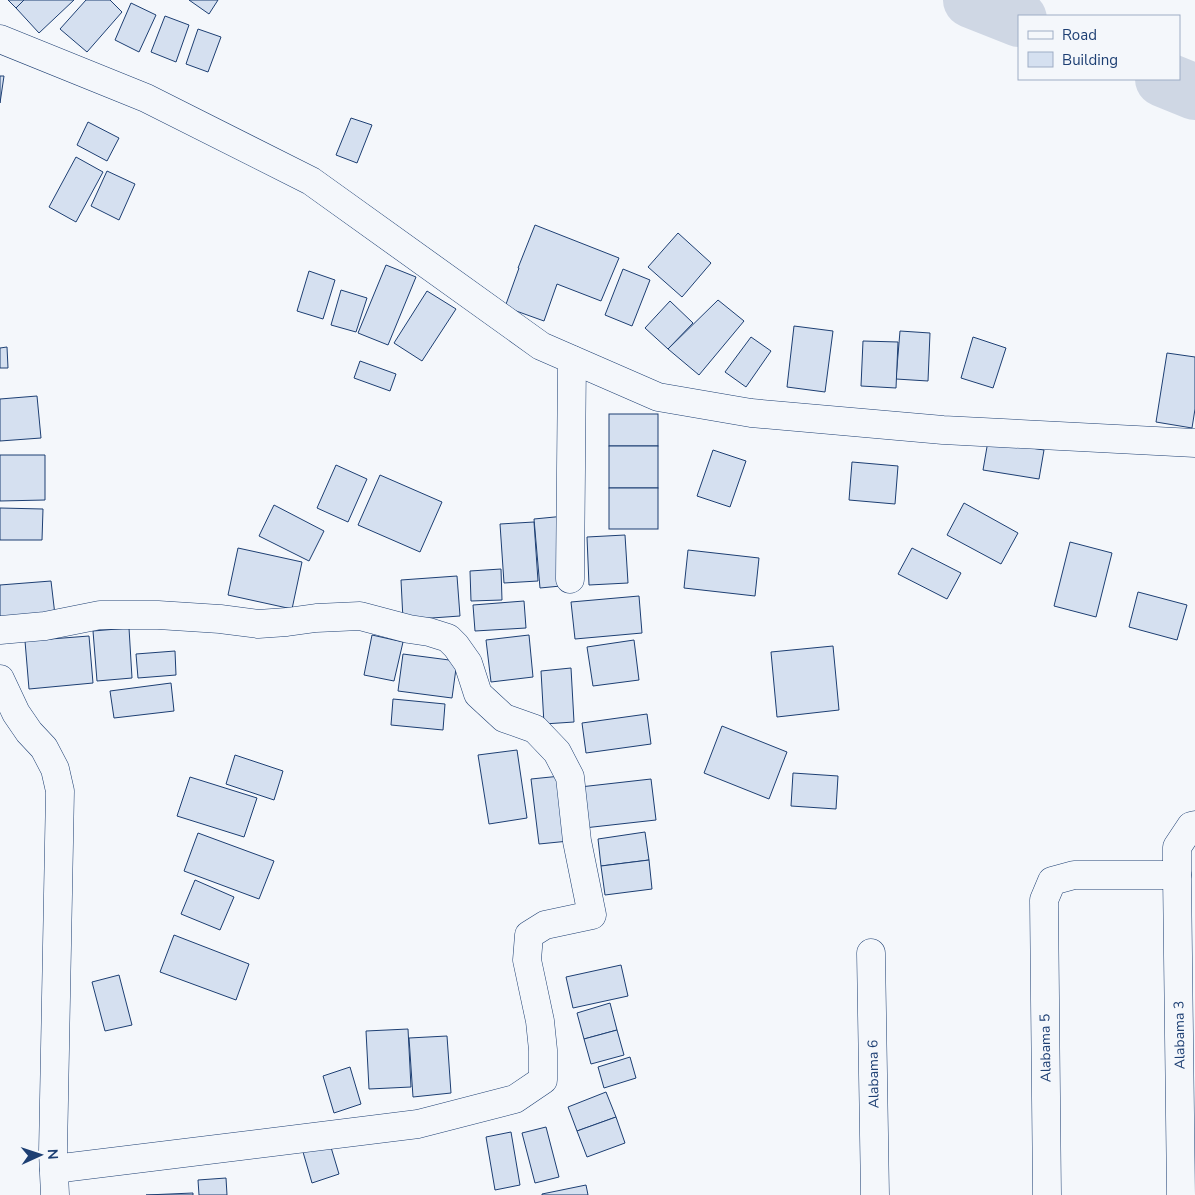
<svg xmlns="http://www.w3.org/2000/svg" width="1195" height="1195" viewBox="0 0 1195 1195" font-family="'Nunito Sans',sans-serif">
	<style>
		.lines { fill: none; stroke-linecap: round; stroke-linejoin: round }
		.river { stroke: #cfd7e4; stroke-width: 56 }
		.building { fill: #d5e0f0; stroke: #1d3f73 }
		.minor-casing { stroke: #1d3f73; stroke-width: 29 }
		.minor { stroke: #f4f7fb; stroke-width: 28 }
		.labels { text-anchor: middle; stroke-width: 4; stroke-linejoin: round; paint-order: stroke }
		.street-label { font-size: 14px; fill: #1d3f73; stroke: #f4f7fb }
	</style>
	<rect width="100%" height="100%" fill="#f4f7fb"/>
	<g class="lines">
		<!-- river -->
		<g class="river">
			<path d="M 971,0 L 1019,19"/>
			<path d="M 1163,79 L 1195,92"/>
		</g>
	</g>
	<!-- building -->
	<g class="building">
		<path d="M 8,0 L 24,0 L 16,8 Z"/>
		<path d="M 24,0 L 74,0 L 39,33 L 16,8 Z"/>
		<path d="M 86,0 L 110,0 L 122,12 L 87,52 L 60,29 Z"/>
		<path d="M 189,0 L 218,0 L 209,14 Z"/>
		<path d="M 131,3 L 156,15 L 139,52 L 115,40 Z"/>
		<path d="M 165,16 L 189,25 L 176,62 L 151,52 Z"/>
		<path d="M 198,29 L 221,37 L 208,72 L 186,64 Z"/>
		<path d="M 0,76 L 4,76 L 0,103 Z"/>
		<path d="M 351,118 L 372,125 L 357,163 L 336,155 Z"/>
		<path d="M 88,122 L 119,138 L 107,161 L 77,145 Z"/>
		<path d="M 76,157 L 103,172 L 76,222 L 49,207 Z"/>
		<path d="M 107,171 L 135,184 L 119,220 L 91,206 Z"/>
		<path d="M 535,225 L 619,258 L 601,301 L 557,284 L 544,321 L 505,307 L 519,268 L 518,268 Z"/>
		<path d="M 678,233 L 711,263 L 682,297 L 648,267 Z"/>
		<path d="M 386,265 L 416,277 L 388,345 L 358,333 Z"/>
		<path d="M 623,269 L 650,280 L 632,326 L 605,315 Z"/>
		<path d="M 309,271 L 335,280 L 323,319 L 297,311 Z"/>
		<path d="M 341,290 L 367,298 L 356,332 L 331,325 Z"/>
		<path d="M 427,291 L 456,309 L 422,361 L 394,343 Z"/>
		<path d="M 718,300 L 744,321 L 699,375 L 668,349 Z"/>
		<path d="M 670,301 L 693,323 L 668,349 L 645,328 Z"/>
		<path d="M 794,326 L 833,331 L 825,392 L 787,387 Z"/>
		<path d="M 900,331 L 930,333 L 928,381 L 896,379 Z"/>
		<path d="M 751,337 L 771,351 L 746,387 L 725,372 Z"/>
		<path d="M 973,337 L 1006,348 L 993,388 L 961,378 Z"/>
		<path d="M 863,341 L 898,342 L 896,388 L 861,386 Z"/>
		<path d="M 7,347 L 8,368 L 0,368 L 0,348 Z"/>
		<path d="M 1167,353 L 1195,357 L 1195,409 L 1192,428 L 1156,422 Z"/>
		<path d="M 360,361 L 396,374 L 390,391 L 354,378 Z"/>
		<path d="M 37,396 L 41,438 L 0,441 L 0,399 Z"/>
		<rect x="609" y="414" width="49" height="32"/>
		<path d="M 988,441 L 1044,450 L 1039,479 L 983,470 Z"/>
		<rect x="609" y="446" width="49" height="42"/>
		<path d="M 713,450 L 746,461 L 730,507 L 697,496 Z"/>
		<path d="M 0,455 L 45,455 L 45,500 L 0,501 Z"/>
		<path d="M 852,462 L 898,466 L 895,504 L 849,500 Z"/>
		<path d="M 336,465 L 367,479 L 348,522 L 317,508 Z"/>
		<path d="M 380,475 L 442,502 L 420,552 L 358,525 Z"/>
		<rect x="609" y="488" width="49" height="41"/>
		<path d="M 964,503 L 1018,533 L 1001,564 L 947,535 Z"/>
		<path d="M 274,505 L 324,531 L 309,561 L 259,536 Z"/>
		<path d="M 0,508 L 43,509 L 42,540 L 0,540 Z"/>
		<path d="M 565,516 L 571,585 L 540,588 L 534,519 Z"/>
		<path d="M 534,522 L 538,581 L 504,583 L 500,524 Z"/>
		<path d="M 625,535 L 628,583 L 589,585 L 587,537 Z"/>
		<path d="M 1070,542 L 1112,553 L 1096,617 L 1054,606 Z"/>
		<path d="M 238,548 L 302,562 L 292,609 L 228,595 Z"/>
		<path d="M 912,548 L 961,573 L 947,599 L 898,574 Z"/>
		<path d="M 688,550 L 759,558 L 755,596 L 684,588 Z"/>
		<path d="M 501,569 L 502,600 L 471,601 L 470,571 Z"/>
		<path d="M 457,576 L 460,616 L 403,620 L 401,580 Z"/>
		<path d="M 51,581 L 55,615 L 0,620 L 0,585 Z"/>
		<path d="M 1138,592 L 1187,605 L 1177,640 L 1129,627 Z"/>
		<path d="M 639,596 L 642,633 L 575,639 L 571,602 Z"/>
		<path d="M 524,601 L 526,628 L 475,631 L 473,605 Z"/>
		<path d="M 129,628 L 132,678 L 97,681 L 93,631 Z"/>
		<path d="M 372,635 L 403,642 L 394,681 L 364,675 Z"/>
		<path d="M 529,635 L 533,677 L 491,682 L 486,640 Z"/>
		<path d="M 89,636 L 93,683 L 29,689 L 25,641 Z"/>
		<path d="M 634,640 L 639,680 L 593,686 L 587,647 Z"/>
		<path d="M 833,646 L 839,710 L 777,717 L 771,652 Z"/>
		<path d="M 175,651 L 176,675 L 138,678 L 136,654 Z"/>
		<path d="M 403,654 L 457,661 L 452,698 L 398,691 Z"/>
		<path d="M 571,668 L 574,722 L 544,724 L 541,671 Z"/>
		<path d="M 171,683 L 174,711 L 114,718 L 110,691 Z"/>
		<path d="M 393,699 L 445,704 L 443,730 L 391,725 Z"/>
		<path d="M 647,714 L 651,744 L 586,753 L 582,723 Z"/>
		<path d="M 722,726 L 787,752 L 769,799 L 704,773 Z"/>
		<path d="M 517,750 L 527,818 L 489,824 L 478,755 Z"/>
		<path d="M 235,755 L 283,771 L 274,800 L 226,784 Z"/>
		<path d="M 793,773 L 838,776 L 836,809 L 791,806 Z"/>
		<path d="M 561,776 L 569,841 L 539,844 L 531,779 Z"/>
		<path d="M 190,777 L 257,798 L 244,837 L 177,816 Z"/>
		<path d="M 651,779 L 656,820 L 584,828 L 580,787 Z"/>
		<path d="M 645,832 L 649,860 L 601,866 L 598,839 Z"/>
		<path d="M 198,833 L 274,861 L 259,899 L 184,871 Z"/>
		<path d="M 649,860 L 652,889 L 605,895 L 601,866 Z"/>
		<path d="M 195,880 L 234,897 L 220,930 L 181,914 Z"/>
		<path d="M 174,935 L 249,964 L 236,1000 L 160,972 Z"/>
		<path d="M 621,965 L 628,996 L 573,1008 L 566,977 Z"/>
		<path d="M 119,975 L 132,1025 L 105,1031 L 92,982 Z"/>
		<path d="M 610,1003 L 617,1030 L 584,1039 L 577,1013 Z"/>
		<path d="M 408,1029 L 411,1087 L 369,1089 L 366,1031 Z"/>
		<path d="M 617,1030 L 624,1055 L 591,1064 L 584,1039 Z"/>
		<path d="M 447,1036 L 451,1093 L 413,1097 L 409,1038 Z"/>
		<path d="M 630,1057 L 636,1078 L 604,1088 L 598,1067 Z"/>
		<path d="M 350,1067 L 361,1104 L 334,1113 L 323,1076 Z"/>
		<path d="M 606,1092 L 616,1117 L 577,1131 L 568,1107 Z"/>
		<path d="M 616,1117 L 625,1143 L 587,1157 L 577,1131 Z"/>
		<path d="M 546,1127 L 559,1177 L 535,1183 L 522,1133 Z"/>
		<path d="M 511,1132 L 520,1185 L 495,1190 L 486,1137 Z"/>
		<path d="M 330,1144 L 339,1174 L 312,1183 L 303,1152 Z"/>
		<path d="M 226,1178 L 227,1195 L 199,1195 L 198,1180 Z"/>
		<path d="M 586,1185 L 588,1195 L 542,1195 L 542,1194 Z"/>
		<path d="M 193,1193 L 193,1195 L 146,1195 Z"/>
	</g>
	<g class="lines">
		<defs>
			<g id="minor">
				<path d="M 0,39 L 146,98 L 311,181 L 541,346 L 658,397 L 751,413 L 943,430 L 1195,443"/>
				<path d="M 570,579 L 572,360"/>
				<path d="M 0,630 L 45,626 L 100,615 L 158,615 L 220,619 L 258,624 L 287,622 L 316,618 L 360,616 L 409,629 L 429,632 L 448,638 L 456,646 L 468,663 L 478,694 L 504,718 L 535,729 L 557,752 L 570,777 L 577,841 L 592,915 L 545,925 L 529,935 L 527,960 L 540,1021 L 543,1050 L 543,1080 L 515,1099 L 418,1124 L 54,1169"/>
				<path d="M 0,679 L 16,713 L 29,732 L 44,748 L 55,769 L 60,791 L 53,1152 L 55,1195"/>
				<path d="M 1177,875 L 1181,1195"/>
				<path d="M 871,953 L 875,1195"/>
				<path d="M 1047,1195 L 1044,900 L 1052,881 L 1074,875 L 1177,875 L 1177,847 L 1191,826 L 1195,825"/>
			</g>
		</defs>
		<!-- minor casing -->
		<use href="#minor" class="minor-casing"/>
		<!-- minor -->
		<use href="#minor" class="minor"/>
	</g>
	<g class="labels">
		<!-- street labels -->
		<g class="street-label">
			<text transform="translate(1179 1035) rotate(-91)" y="5">Alabama 3</text>
			<text transform="translate(1045 1048) rotate(-91)" y="5">Alabama 5</text>
			<text transform="translate(873 1074) rotate(-91)" y="5">Alabama 6</text>
		</g>
	</g>
	<!-- legend -->
	<rect x="1018" y="15" width="162" height="65" fill="#f4f7fb" stroke="#9eadc5"/>
	<rect x="1028" y="31" width="25" height="8" fill="#f4f7fb" stroke="#9eadc5"/>
	<text x="1062" y="40" font-size="15" fill="#1d3f73">Road</text>
	<rect x="1028" y="52" width="25" height="15" fill="#d5e0f0" stroke="#9eadc5"/>
	<text x="1062" y="65" font-size="15" fill="#1d3f73">Building</text>
	<!-- north arrow -->
	<g transform="translate(40 1155) rotate(87)" stroke="#f4f7fb" stroke-width="4" paint-order="stroke">
	<path d="M0-4L9 19L0 12L-9 19Z" fill="#1d3f73"/>
	<text y="-8" font-size="14" font-weight="bold" text-anchor="middle" fill="#1d3f73">N</text>
	</g>
</svg>
